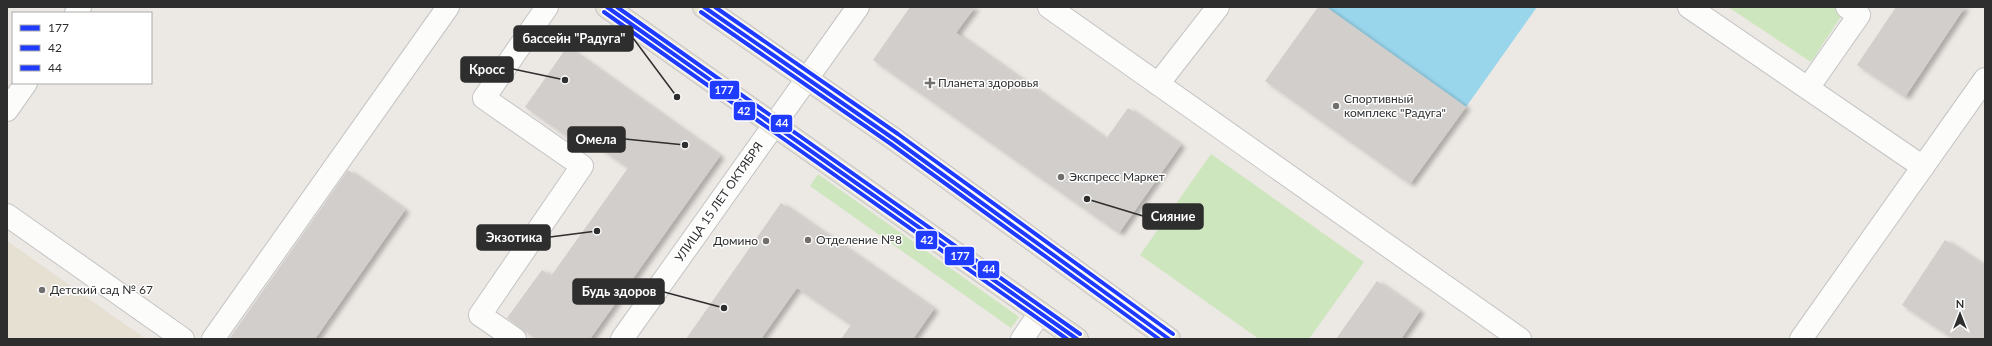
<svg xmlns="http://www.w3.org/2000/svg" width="1992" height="346" viewBox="0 0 1992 346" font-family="Lato,sans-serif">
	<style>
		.education { fill: #e6e0d3 }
		.green { fill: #cee6be }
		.water { fill: #99d6ec }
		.building { fill: #d1cecb; filter: url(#shadow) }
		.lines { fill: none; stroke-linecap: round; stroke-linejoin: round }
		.minor-casing { stroke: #c5c4c5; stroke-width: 24 }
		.major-casing { stroke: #c6c5c4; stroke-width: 24 }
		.minor { stroke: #fcfcfb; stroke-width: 22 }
		.major { stroke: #e8e4d6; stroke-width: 22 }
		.bus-1-casing { stroke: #fff; stroke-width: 7 }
		.bus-2-casing { stroke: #fff; stroke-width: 7 }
		.bus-3-casing { stroke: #fff; stroke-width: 7 }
		.bus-1 { stroke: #1f3bff; stroke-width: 4 }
		.bus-2 { stroke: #1f3bff; stroke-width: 4 }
		.bus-3 { stroke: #1f3bff; stroke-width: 4 }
		.poi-dot { fill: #706f6e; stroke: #fff; stroke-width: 1.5 }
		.labels { text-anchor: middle; stroke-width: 3; stroke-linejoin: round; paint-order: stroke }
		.poi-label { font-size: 12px; fill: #2e2e2e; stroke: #fff; text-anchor: start }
		.street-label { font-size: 12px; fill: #2e2e2e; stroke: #fff }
		.leader { fill: none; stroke: #2e2e2e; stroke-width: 1.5 }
		.callout-dot { fill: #2e2e2e; stroke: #fff; stroke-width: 1.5 }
		.callout { fill: #2e2e2e; stroke: #2e2e2e; stroke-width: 1.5 }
		.callout-label { font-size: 13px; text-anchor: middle; font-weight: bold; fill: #fff }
		.line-badge { stroke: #fff; stroke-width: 1.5 }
		.badge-label { font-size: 11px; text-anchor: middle; font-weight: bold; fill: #fff }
	</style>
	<defs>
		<filter id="shadow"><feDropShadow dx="4.5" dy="2.5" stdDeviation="2" flood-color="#0004"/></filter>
	</defs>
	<rect width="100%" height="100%" fill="#ece8e4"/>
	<!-- education -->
	<path class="education" d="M 7,241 L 146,339 L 7,339 Z"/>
	<!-- green -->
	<g class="green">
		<path d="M 1728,7 L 1842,7 L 1846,9 L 1811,62 Z"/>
		<path d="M 1211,154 L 1364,262 L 1309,339 L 1259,339 L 1140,255 Z"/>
		<path d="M 818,174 L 1019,317 L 1011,328 L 810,186 Z"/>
	</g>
	<!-- water -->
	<path class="water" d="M 1326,7 L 1537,7 L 1466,107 Z"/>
	<!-- building -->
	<g class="building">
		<path d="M 910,7 L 975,7 L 956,33 L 1106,139 L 1128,108 L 1181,145 L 1119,233 L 873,60 Z"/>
		<path d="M 1318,7 L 1326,7 L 1466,107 L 1410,184 L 1265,81 Z"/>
		<path d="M 1896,7 L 1965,7 L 1905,97 L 1857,65 Z"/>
		<path d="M 567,47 L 720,156 L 590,339 L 536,339 L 507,318 L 542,270 L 551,276 L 628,168 L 580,134 L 575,142 L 525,107 Z"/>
		<path d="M 348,170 L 405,210 L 315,339 L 229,339 Z"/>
		<path d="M 781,203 L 934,309 L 913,339 L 841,339 L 851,325 L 797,288 L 761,339 L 686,339 Z"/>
		<path d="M 1945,240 L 1985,266 L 1985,339 L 1954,339 L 1902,305 Z"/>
		<path d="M 1377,281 L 1420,311 L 1401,339 L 1336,339 Z"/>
	</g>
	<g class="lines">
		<defs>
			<g id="minor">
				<path d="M 1049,7 L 1520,339"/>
				<path d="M 1689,7 L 1923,167"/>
				<path d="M 76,13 L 80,7"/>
				<path d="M 1158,84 L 1218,7"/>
				<path d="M 1808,88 L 1859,15 L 1847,7"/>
				<path d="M 7,110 L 26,83"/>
				<path d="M 7,215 L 183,339"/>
				<path d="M 213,339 L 448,7"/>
				<path d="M 515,339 L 480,315 L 582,166 L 484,98 L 547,7"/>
				<path d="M 622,339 L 858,7"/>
				<path d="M 1022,339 L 1040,313"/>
				<path d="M 1801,339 L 1985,79"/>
			</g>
			<g id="major">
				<path d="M 607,7 L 1077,339"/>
				<path d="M 704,7 L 894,139 L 1169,339"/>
			</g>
		</defs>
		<!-- minor casing -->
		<use href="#minor" class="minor-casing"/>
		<!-- major casing -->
		<use href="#major" class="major-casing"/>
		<!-- minor -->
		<use href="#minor" class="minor"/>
		<!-- major -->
		<use href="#major" class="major"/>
		<defs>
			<g id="bus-1">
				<path d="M 607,7 L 1077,339"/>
				<path d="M 704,7 L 894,139 L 1169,339"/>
			</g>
			<g id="bus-2">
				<path d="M 604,12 L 1067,339"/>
				<path d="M 701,12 L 891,144 L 1159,339"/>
			</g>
			<g id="bus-3">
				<path d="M 617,7 L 1080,334"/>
				<path d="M 715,7 L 898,134 L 1173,334"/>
			</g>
		</defs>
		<!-- bus-1 casing -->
		<use href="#bus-1" class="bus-1-casing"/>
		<!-- bus-2 casing -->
		<use href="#bus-2" class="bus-2-casing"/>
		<!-- bus-3 casing -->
		<use href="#bus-3" class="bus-3-casing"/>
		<!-- bus-1 -->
		<use href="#bus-1" class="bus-1"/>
		<!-- bus-2 -->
		<use href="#bus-2" class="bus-2"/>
		<!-- bus-3 -->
		<use href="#bus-3" class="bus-3"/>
	</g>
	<!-- markers -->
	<g class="poi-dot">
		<path d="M928 77h4v4h4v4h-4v4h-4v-4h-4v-4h4z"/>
		<circle cx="1336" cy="106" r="4"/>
		<circle cx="1061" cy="177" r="4"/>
		<circle cx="808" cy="240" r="4"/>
		<circle cx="766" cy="241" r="4"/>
		<circle cx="42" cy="290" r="4"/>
	</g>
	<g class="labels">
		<!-- poi labels -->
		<g class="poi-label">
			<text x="938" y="87">Планета здоровья</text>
			<text x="1344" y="103">Спортивный<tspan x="1344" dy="14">комплекс "Радуга"</tspan></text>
			<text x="1069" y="181">Экспресс Маркет</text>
			<text x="816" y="244">Отделение №8</text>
			<text x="758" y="245" text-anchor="end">Домино</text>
			<text x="50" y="294">Детский сад № 67</text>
		</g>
		<!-- street labels -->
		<g class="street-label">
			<text transform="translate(719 202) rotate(-55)" y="4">УЛИЦА 15 ЛЕТ ОКТЯБРЯ</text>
		</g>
	</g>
	<!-- callouts -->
	<path class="leader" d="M677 97L633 38M565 80L513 69M685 145L625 139M1087 199L1143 216M597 231L550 237M724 308L664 292"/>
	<g class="callout-dot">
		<circle cx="677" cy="97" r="4"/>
		<circle cx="565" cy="80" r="4"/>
		<circle cx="685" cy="145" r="4"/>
		<circle cx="1087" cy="199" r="4"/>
		<circle cx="597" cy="231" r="4"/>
		<circle cx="724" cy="308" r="4"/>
	</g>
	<g class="callout">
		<rect x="514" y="26" width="119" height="25" rx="4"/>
		<rect x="461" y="57" width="52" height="25" rx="4"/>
		<rect x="568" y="127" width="57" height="25" rx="4"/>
		<rect x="1143" y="204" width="60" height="25" rx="4"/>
		<rect x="477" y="225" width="73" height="25" rx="4"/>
		<rect x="573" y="279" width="91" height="25" rx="4"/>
	</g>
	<g class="callout-label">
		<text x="574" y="43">бассейн "Радуга"</text>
		<text x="487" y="74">Кросс</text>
		<text x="596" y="144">Омела</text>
		<text x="1173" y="221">Сияние</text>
		<text x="514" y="242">Экзотика</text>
		<text x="619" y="296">Будь здоров</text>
	</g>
	<g class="line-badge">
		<rect x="709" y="80" width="31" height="20" rx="4" fill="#1f3bff"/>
		<rect x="733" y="101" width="23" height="20" rx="4" fill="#1f3bff"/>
		<rect x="770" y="114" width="23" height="19" rx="4" fill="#1f3bff"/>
		<rect x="915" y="230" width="23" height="20" rx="4" fill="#1f3bff"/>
		<rect x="944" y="246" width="31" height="20" rx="4" fill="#1f3bff"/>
		<rect x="977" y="260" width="23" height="19" rx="4" fill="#1f3bff"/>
	</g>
	<g class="badge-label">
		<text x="724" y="94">177</text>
		<text x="744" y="115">42</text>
		<text x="782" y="127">44</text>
		<text x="927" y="244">42</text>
		<text x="960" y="260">177</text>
		<text x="989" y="273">44</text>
	</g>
	<!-- border -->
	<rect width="1992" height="346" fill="none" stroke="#2e2e2e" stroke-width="16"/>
	<!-- legend -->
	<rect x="12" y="12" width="140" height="72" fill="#ffffff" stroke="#ababab"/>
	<rect x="20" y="25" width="20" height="6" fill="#1f3bff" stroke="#ababab"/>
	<text x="48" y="32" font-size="12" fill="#2e2e2e">177</text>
	<rect x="20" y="45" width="20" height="6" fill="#1f3bff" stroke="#ababab"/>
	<text x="48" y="52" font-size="12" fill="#2e2e2e">42</text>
	<rect x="20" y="65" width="20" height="6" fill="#1f3bff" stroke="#ababab"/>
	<text x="48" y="72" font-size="12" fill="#2e2e2e">44</text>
	<!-- north arrow -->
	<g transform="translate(1960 314)" stroke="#ffffff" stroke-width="3" paint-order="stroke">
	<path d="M0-3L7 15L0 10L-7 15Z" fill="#2e2e2e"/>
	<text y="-6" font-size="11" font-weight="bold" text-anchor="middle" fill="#2e2e2e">N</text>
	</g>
</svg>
